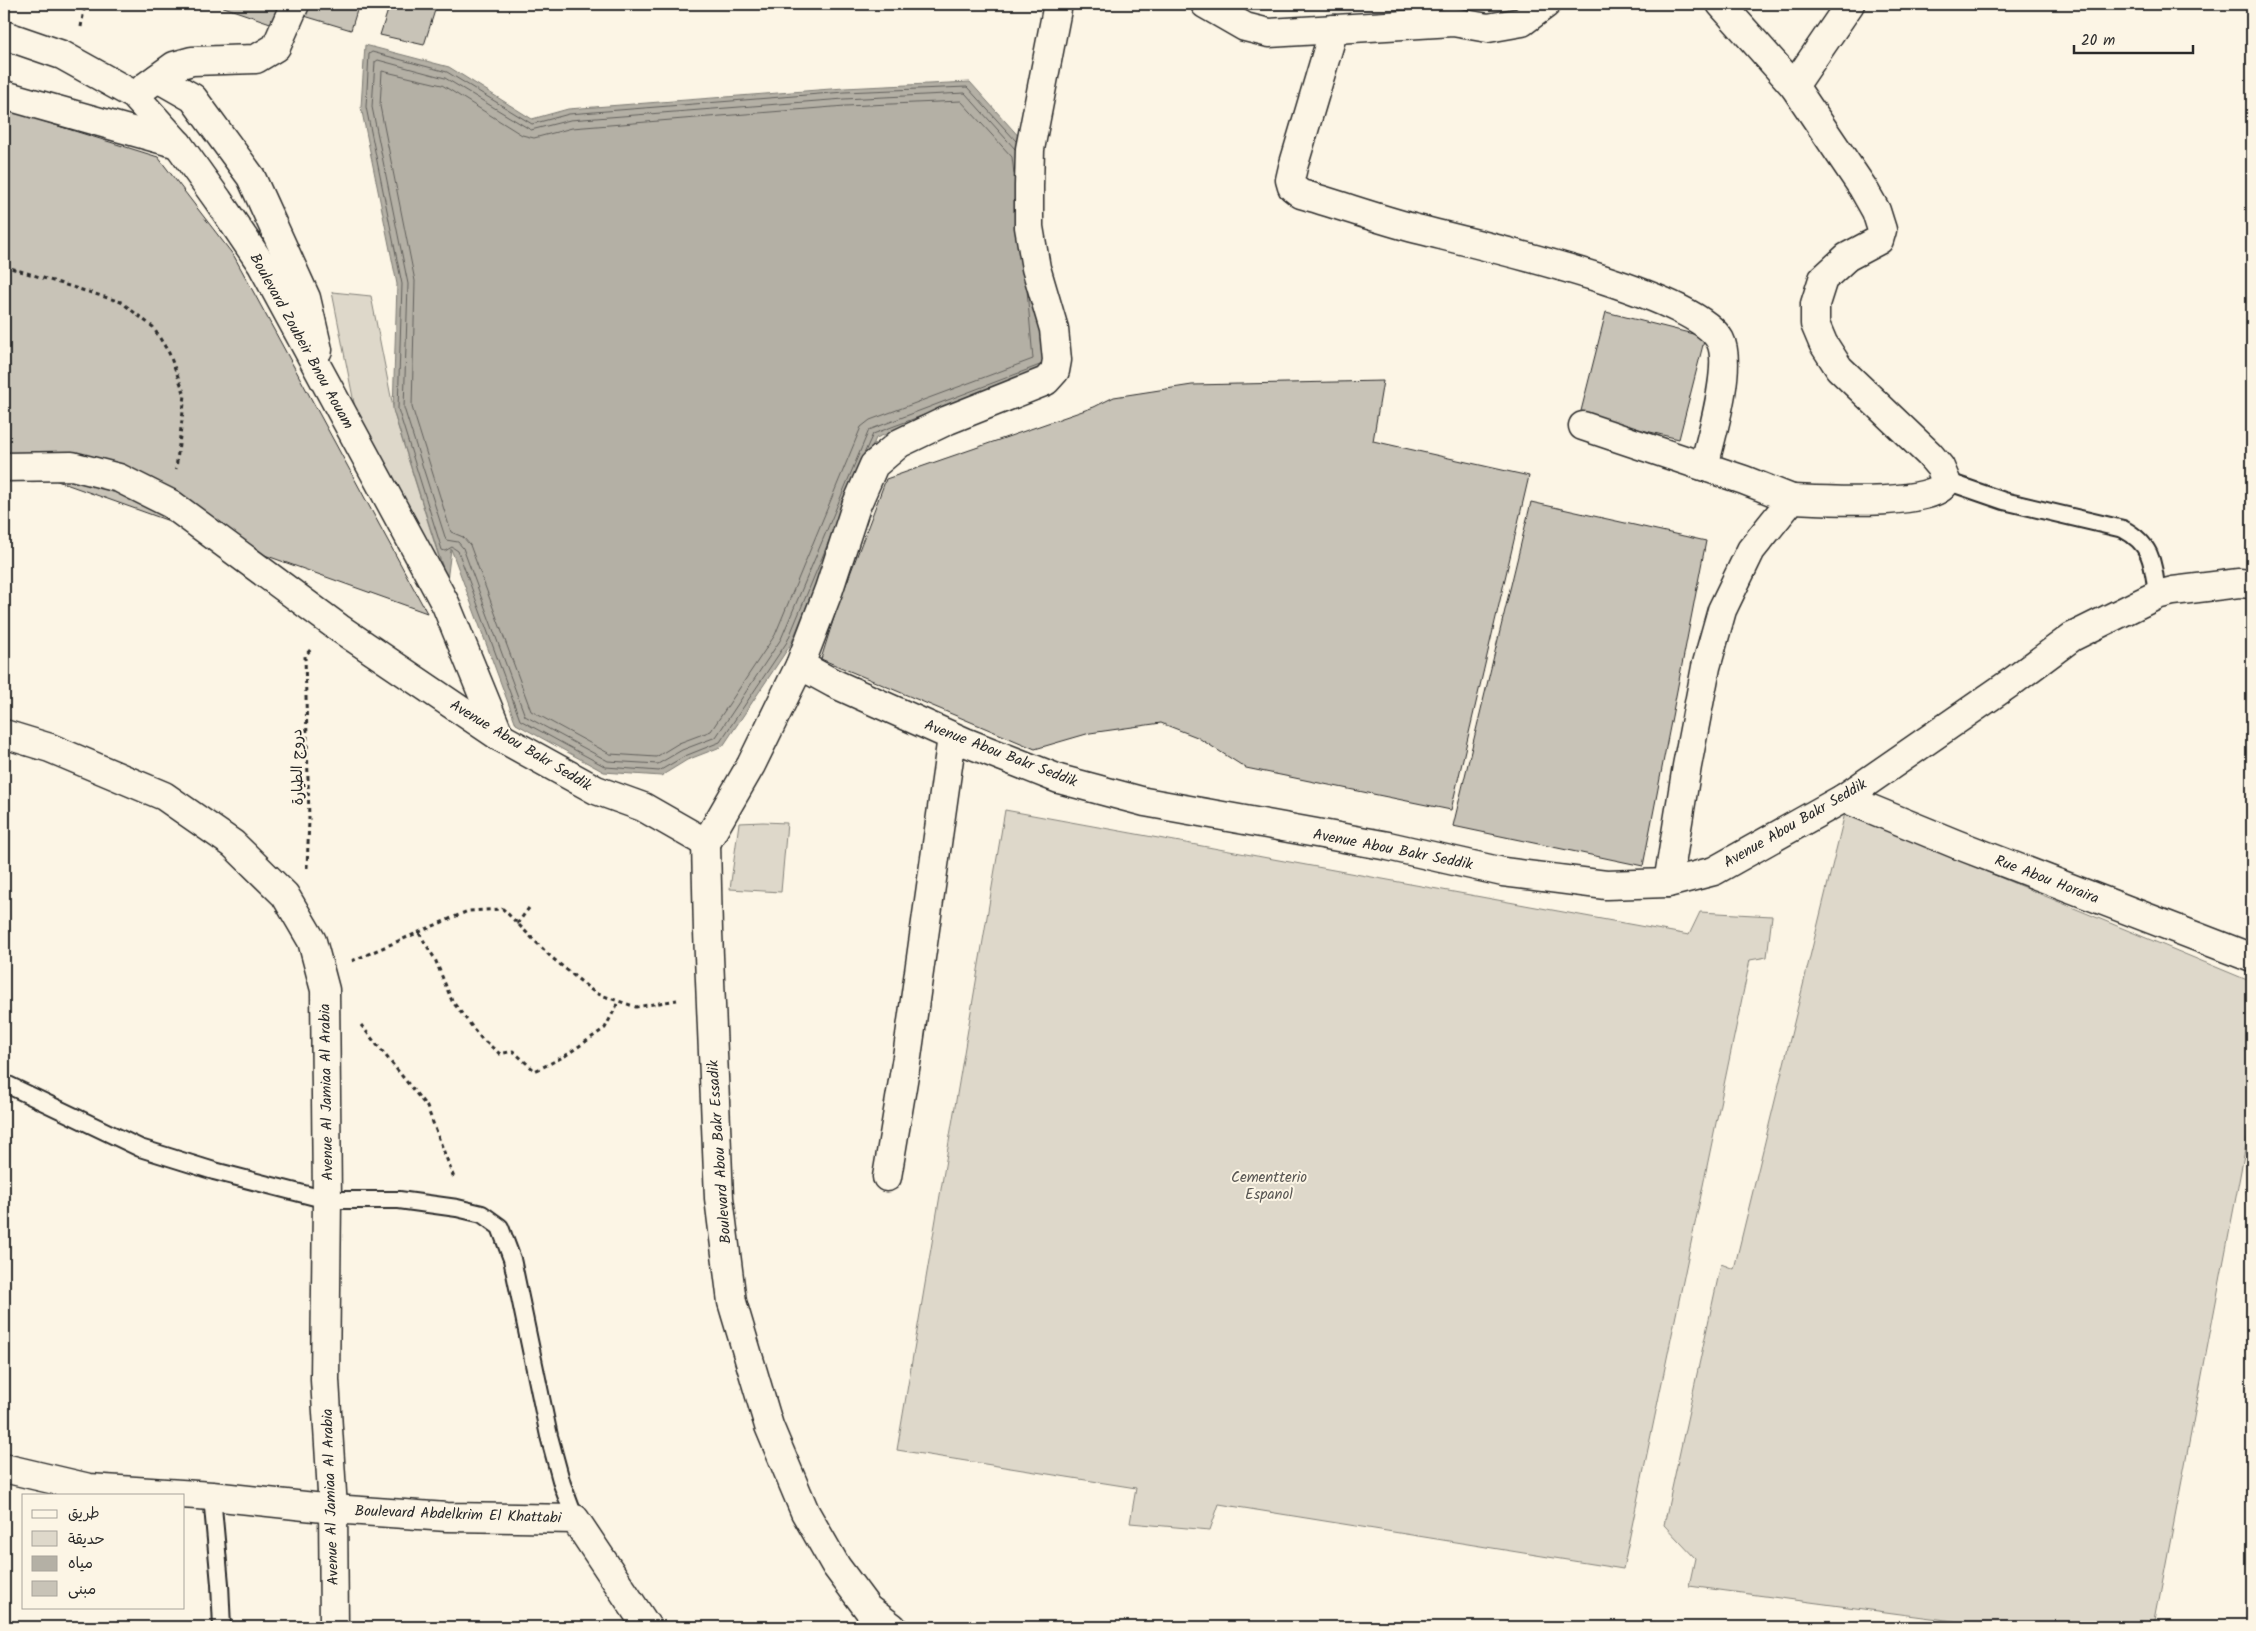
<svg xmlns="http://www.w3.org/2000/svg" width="2256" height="1631" viewBox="0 0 2256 1631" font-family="Kalam,'Playpen Sans Arabic',sans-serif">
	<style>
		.green { fill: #ded8ca; stroke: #84827a }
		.water { fill: #b4b0a5; stroke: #7d7b74 }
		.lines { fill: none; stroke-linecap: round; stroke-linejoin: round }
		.shore { stroke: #62605c; stroke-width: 1 }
		.building { fill: #c8c3b7; stroke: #2b2b2b }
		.service-casing { stroke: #2b2b2b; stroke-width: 20 }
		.minor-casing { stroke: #2b2b2b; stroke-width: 31 }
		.tertiary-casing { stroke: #2b2b2b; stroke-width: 31 }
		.path { stroke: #2b2b2b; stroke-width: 3; stroke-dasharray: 4 4; stroke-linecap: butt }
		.service { stroke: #fcf5e5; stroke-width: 16 }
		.minor { stroke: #fcf5e5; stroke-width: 28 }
		.tertiary { stroke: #fcf5e5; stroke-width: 28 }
		.labels { text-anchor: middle; stroke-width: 4; stroke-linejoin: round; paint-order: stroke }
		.street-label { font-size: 15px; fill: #2b2b2b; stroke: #fcf5e5 }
		.park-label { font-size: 15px; fill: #585653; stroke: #fcf5e5 }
	</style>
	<rect width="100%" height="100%" fill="#fcf5e5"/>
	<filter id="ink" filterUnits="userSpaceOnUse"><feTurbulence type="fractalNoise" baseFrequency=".02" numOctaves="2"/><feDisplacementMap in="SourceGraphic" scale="10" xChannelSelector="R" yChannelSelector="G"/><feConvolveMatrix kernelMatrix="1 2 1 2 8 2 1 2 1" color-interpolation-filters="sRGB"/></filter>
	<g filter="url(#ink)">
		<!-- green -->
		<g class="green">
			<path d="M 332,292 L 371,296 L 395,417 L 442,567 L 428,571 L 360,433 Z"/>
			<path d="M 1005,810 L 1689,935 L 1700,912 L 1772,916 L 1767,957 L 1750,960 L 1623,1569 L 1219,1504 L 1210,1530 L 1130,1523 L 1136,1488 L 897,1450 Z"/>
			<path d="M 1845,813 L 2252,982 L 2252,1113 L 2154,1627 L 1999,1627 L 1689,1586 L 1695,1558 L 1664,1525 L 1721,1264 L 1734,1269 Z"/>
			<path d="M 763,822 L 787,823 L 781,892 L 730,889 L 739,823 Z"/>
		</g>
		<!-- water -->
		<path class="water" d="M 365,45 L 449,67 L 532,119 L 568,109 L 844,88 L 970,82 L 1030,149 L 1055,371 L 876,438 L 791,644 L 723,746 L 687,760 L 661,776 L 604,772 L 516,724 L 451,549 L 447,581 L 393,410 L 397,284 L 361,107 Z"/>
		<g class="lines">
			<!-- shore -->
			<g class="shore">
				<path d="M 1015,149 L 965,93 L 844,99 L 570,120 L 531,130 L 445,78 L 378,60 L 375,62 L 372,107 L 408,284 L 404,408 L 446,540 L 458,542 L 463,548 L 525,716 L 608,761 L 658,764 L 682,750 L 716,737 L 781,639 L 869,430 L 1040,365"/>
				<path d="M 1014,174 L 1012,157 L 961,101 L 845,106 L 572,128 L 534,138 L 522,135 L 442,85 L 382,71 L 380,106 L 415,281 L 412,407 L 451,532 L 463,537 L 470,545 L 531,711 L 610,754 L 656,757 L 679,743 L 711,731 L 775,635 L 861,427 L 870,420 L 1033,359 L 1027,290"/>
				<path d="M 864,454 L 873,434 L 924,415"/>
				<path d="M 831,536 L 787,642 L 720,742 L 685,756 L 659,771 L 606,767 L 520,720 L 458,551 L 452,547 L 445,551 L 442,550 L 398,409 L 402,284 L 366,107 L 369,54 L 372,52 L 447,72 L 532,124 L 569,114 L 844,92 L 967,87 L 1016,141"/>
			</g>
		</g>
		<!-- building -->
		<g class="building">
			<path d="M 215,4 L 290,4 L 279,26 Z"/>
			<path d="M 306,4 L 359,4 L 351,30 L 301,15 Z"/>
			<path d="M 390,4 L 437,4 L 424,45 L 380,35 Z"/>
			<path d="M 4,109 L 158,157 L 234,256 L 427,613 L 4,462 Z"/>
			<path d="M 1606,312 L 1705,337 L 1679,439 L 1580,415 Z"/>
			<path d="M 1383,381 L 1373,441 L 1529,476 L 1451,810 L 1246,768 L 1197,737 L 1161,723 L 1090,733 L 1035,749 L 821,659 L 836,611 L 886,479 L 1094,407 L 1114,397 L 1192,385 Z"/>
			<path d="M 1531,502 L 1706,541 L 1643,866 L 1453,826 Z"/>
		</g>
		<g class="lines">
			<defs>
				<g id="service">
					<path d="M 1946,481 L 2004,501 L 2123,529 C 2153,545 2153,564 2157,595"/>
					<path d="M 4,1083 L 140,1148 L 214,1171 L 327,1200 L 399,1200 L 457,1208 L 482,1214 L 500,1227 L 512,1259 L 549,1436 L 562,1484 L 575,1519"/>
					<path d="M 212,1496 L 220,1584 L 222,1627"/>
				</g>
				<g id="minor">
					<path d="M 1205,4 L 1245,27 L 1269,33 L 1453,22 L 1488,28 L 1522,22 L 1546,4"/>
					<path d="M 1721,4 L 1794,86 L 1863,188 L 1876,211 L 1882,230 L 1879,240 L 1847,257 L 1823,279 L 1815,304 L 1815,324 L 1823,343 L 1839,368 L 1929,454 L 1940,467 L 1946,481 C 1938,508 1817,500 1792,499"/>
					<path d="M 1334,29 L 1293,167 L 1290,180 L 1292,187 L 1301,194 C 1340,205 1378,219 1417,229 C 1475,244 1694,292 1720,340 C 1733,365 1711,438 1704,466"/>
					<path d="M 4,35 L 62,55 L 134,95 L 178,144 L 218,200 L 262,265 L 446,605 L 500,737"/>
					<path d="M 158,78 L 193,98 L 251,177 L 306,298 L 318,350"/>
					<path d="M 1794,86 L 1850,4"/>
					<path d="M 145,87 L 174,66 L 192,61 L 256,59 L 276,47 L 295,4"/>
					<path d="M 4,95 L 178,144"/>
					<path d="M 1583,426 L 1744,480 L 1792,499 L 1751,550 L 1722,610 L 1706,667 L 1687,766 L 1668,883"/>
					<path d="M 800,665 L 829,589 L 856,506 L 874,465 L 900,443 L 948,420 L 1046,381 L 1055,371 L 1057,360 L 1054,329 L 1036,268 L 1029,227 L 1029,186 L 1030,149 L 1058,4"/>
					<path d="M 1844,798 L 1956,844 L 2252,958"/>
					<path d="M 706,843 L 708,932 L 719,1198 L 732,1302 L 769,1426 L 805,1512 L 836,1566 L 868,1609 L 892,1627"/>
					<path d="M 887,1177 L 907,1057 L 952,737"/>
					<path d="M 333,1509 L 447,1517 L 575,1519 L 647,1627"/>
				</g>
				<g id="tertiary">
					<path d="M 4,467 L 72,466 L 119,478 L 171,504 L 339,628 L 500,737 L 596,790 L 643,807 L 706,843 L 751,765 L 800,665 L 833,683 L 965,742 L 1059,779 L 1145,802 L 1388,846 L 1503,872 L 1606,885 L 1668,883 L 1714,871 L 1844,798 L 2013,681 L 2072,637 L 2157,595 L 2173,591 L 2239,583 L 2252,584"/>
					<path d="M 4,734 L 50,748 L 164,796 L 233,844 L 285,895 L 312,941 L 325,990 L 327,1200 L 325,1380 L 333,1509 L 334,1627"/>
					<path d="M 4,1468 L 89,1488 L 212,1496 L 333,1509"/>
				</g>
			</defs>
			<!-- service casing -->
			<use href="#service" class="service-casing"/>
			<!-- minor casing -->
			<use href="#minor" class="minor-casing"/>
			<!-- tertiary casing -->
			<use href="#tertiary" class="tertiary-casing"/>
			<!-- path -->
			<g class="path">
				<path d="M 81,27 L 85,4"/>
				<path d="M 4,266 L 121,302 L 153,327 L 169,353 L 185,395 L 176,469"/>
				<path d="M 307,868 L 309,820 L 305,656 L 311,649"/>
				<path d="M 517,924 L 529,908"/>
				<path d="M 419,933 L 435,959 L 452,1001 L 481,1038 L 500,1054 L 513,1051 L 535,1071 L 565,1056 L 605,1028 L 619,1001"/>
				<path d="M 352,961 L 468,911 L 503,909 L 551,957 L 595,993 L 636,1007 L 677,1000"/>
				<path d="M 361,1025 L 427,1107 L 454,1178"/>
			</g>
			<!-- service -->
			<use href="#service" class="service"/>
			<!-- minor -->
			<use href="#minor" class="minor"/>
			<!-- tertiary -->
			<use href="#tertiary" class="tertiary"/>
		</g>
	</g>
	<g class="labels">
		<!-- street labels -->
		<g class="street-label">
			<text transform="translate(302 341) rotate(61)" y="5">Boulevard Zoubeir Bnou Aouam</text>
			<text transform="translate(521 745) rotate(31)" y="5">Avenue Abou Bakr Seddik</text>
			<text transform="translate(1001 753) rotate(21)" y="5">Avenue Abou Bakr Seddik</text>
			<text transform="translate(297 767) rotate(-91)" y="5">دروج الطيارة</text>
			<text transform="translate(1795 823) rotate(-30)" y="5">Avenue Abou Bakr Seddik</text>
			<text transform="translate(1393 849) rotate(11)" y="5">Avenue Abou Bakr Seddik</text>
			<text transform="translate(2047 879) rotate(21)" y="5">Rue Abou Horaira</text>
			<text transform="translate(326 1092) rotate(-91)" y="5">Avenue Al Jamiaa Al Arabia</text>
			<text transform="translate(719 1152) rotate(-94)" y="5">Boulevard Abou Bakr Essadik</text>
			<text transform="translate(330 1497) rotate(-92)" y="5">Avenue Al Jamiaa Al Arabia</text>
			<text transform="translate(458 1514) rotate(2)" y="5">Boulevard Abdelkrim El Khattabi</text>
		</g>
		<!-- park labels -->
		<g class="park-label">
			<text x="1269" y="1182">Cementterio<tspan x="1269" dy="17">Espanol</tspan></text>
		</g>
	</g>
	<!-- margin -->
	<rect width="2256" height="1631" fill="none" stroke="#fcf5e5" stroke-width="20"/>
	<rect x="10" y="10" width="2236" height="1611" fill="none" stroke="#2b2b2b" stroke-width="2" filter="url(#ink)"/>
	<!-- legend -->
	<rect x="22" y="1494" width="162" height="115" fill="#fcf5e5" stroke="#a8a49b"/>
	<rect x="32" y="1510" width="25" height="8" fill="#fcf5e5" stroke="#a8a49b"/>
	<text x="68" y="1518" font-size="15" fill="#2b2b2b">طريق</text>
	<rect x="32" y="1531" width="25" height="15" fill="#ded8ca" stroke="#a8a49b"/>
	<text x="68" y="1544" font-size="15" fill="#2b2b2b">حديقة</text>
	<rect x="32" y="1556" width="25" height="15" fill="#b4b0a5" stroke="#a8a49b"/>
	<text x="68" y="1568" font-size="15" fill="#2b2b2b">مياه</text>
	<rect x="32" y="1581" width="25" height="15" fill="#c8c3b7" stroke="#a8a49b"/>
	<text x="68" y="1594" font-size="15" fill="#2b2b2b">مبنى</text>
	<!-- scale -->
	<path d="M2074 45v8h119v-8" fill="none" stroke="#2b2b2b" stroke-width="2.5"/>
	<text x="2081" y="45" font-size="15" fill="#2b2b2b" stroke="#fcf5e5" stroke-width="4" paint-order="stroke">20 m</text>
</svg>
